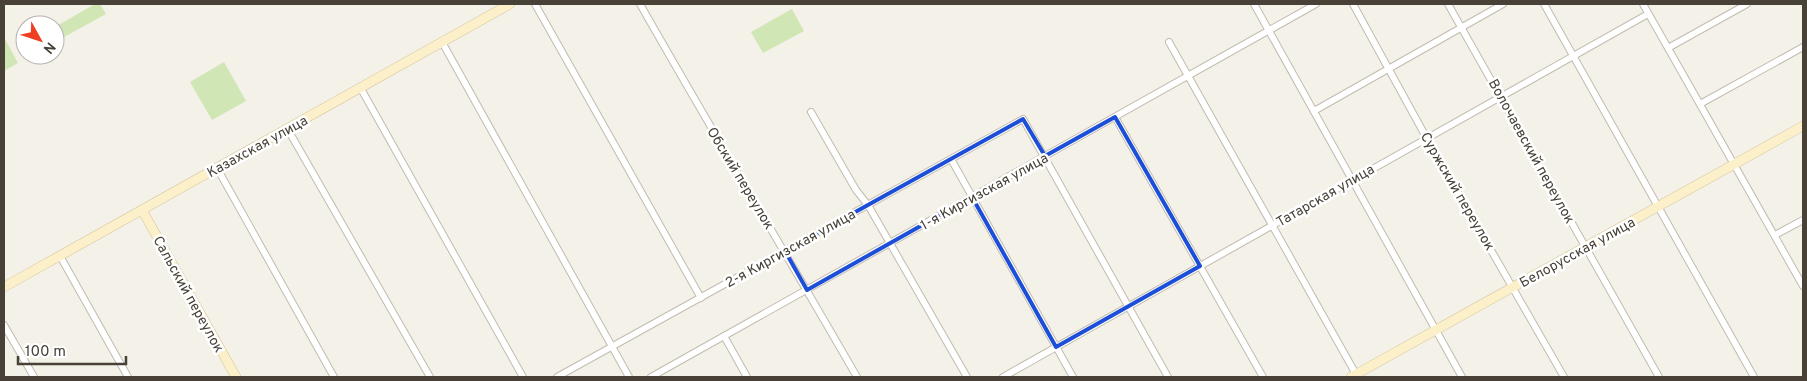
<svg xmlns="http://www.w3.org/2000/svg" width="1807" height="381" viewBox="0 0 1807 381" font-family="Overpass,sans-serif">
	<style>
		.green { fill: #d0e6b4 }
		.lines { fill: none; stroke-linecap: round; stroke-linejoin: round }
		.minor-casing { stroke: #c2bbaf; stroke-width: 8 }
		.secondary-casing { stroke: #d2c39b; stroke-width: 10 }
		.minor { stroke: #fff; stroke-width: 6 }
		.secondary { stroke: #fcf0cb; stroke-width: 9 }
		.marked { fill: none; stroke: #1d4ed8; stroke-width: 4; stroke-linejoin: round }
		.labels { text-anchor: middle; stroke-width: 5; stroke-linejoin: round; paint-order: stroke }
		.street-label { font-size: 14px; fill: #474138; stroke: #fff }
	</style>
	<rect width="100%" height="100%" fill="#f4f1e9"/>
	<!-- green -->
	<g class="green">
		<path d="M 95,4 L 100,4 L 106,14 L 55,42 L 55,27 Z"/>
		<path d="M 792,9 L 804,31 L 763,53 L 751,32 Z"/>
		<path d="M 5,39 L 18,63 L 4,71 L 4,40 Z"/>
		<path d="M 224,62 L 246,101 L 212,120 L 190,82 Z"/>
	</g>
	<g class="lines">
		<defs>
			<g id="minor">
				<path d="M 535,4 L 701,298"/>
				<path d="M 640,4 C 711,129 785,252 857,377"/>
				<path d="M 1254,4 L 1462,377"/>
				<path d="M 1353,4 L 1426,137 L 1564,377"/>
				<path d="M 1448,4 L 1659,377"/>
				<path d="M 1544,4 L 1754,377"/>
				<path d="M 1643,4 L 1803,286"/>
				<path d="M 442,42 L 629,377"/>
				<path d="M 1169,42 L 1357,376"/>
				<path d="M 1668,48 L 1747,4"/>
				<path d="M 360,87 L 523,377"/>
				<path d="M 1700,104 L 1803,47"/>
				<path d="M 1314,111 L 1503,4"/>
				<path d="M 811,112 L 856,190 L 868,205 L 967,377"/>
				<path d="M 1115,117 L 1263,377"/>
				<path d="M 287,128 L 430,377"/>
				<path d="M 951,159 L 1073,377"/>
				<path d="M 217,168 L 334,377"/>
				<path d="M 1775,235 L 1803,220"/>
				<path d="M 60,256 L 128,377"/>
				<path d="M 4,325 L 34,377"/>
				<path d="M 724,336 L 747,377"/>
				<path d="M 557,377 L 1023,119 L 1168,377"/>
				<path d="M 651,377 L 1316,4"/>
				<path d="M 1003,377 L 1648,14"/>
			</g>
			<g id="secondary">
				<path d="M 142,210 L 236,377"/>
				<path d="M 4,287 L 510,4"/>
				<path d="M 1351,377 L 1803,126"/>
			</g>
		</defs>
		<!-- minor casing -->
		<use href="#minor" class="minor-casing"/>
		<!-- secondary casing -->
		<use href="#secondary" class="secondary-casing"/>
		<!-- minor -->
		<use href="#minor" class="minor"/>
		<!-- secondary -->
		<use href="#secondary" class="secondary"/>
	</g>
	<!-- marked area -->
	<path class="marked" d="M 1115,117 L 1200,266 L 1056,347 L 972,197 L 807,290 L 785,251 L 1023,119 L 1045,156 Z"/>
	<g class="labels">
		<!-- street labels -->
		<g class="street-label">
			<text transform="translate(257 146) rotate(-29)" y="5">Казахская улица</text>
			<text transform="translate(1532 151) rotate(61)" y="5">Волочаевский переулок</text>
			<text transform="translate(741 178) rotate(59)" y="5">Обский переулок</text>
			<text transform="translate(984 191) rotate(-29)" y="5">1-я Киргизская улица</text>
			<text transform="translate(1458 191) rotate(60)" y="5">Суржский переулок</text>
			<text transform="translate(1325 195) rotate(-30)" y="5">Татарская улица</text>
			<text transform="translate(790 248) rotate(-29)" y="5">2-я Киргизская улица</text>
			<text transform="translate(1577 252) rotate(-29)" y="5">Белорусская улица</text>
			<text transform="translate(189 294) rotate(61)" y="5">Сальский переулок</text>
		</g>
	</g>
	<!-- border -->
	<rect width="1807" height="381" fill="none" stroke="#474138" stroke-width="10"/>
	<!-- north arrow -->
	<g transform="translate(40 40) rotate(130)"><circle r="24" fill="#ffffff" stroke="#b5b3af"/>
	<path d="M0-4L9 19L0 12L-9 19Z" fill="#f04024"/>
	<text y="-8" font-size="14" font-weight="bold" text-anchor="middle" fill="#474138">N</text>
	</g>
	<!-- scale -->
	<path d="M18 356v8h108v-8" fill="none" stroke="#474138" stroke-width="2.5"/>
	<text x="25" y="356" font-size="15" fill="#474138" stroke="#ffffff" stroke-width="4" paint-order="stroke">100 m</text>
</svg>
